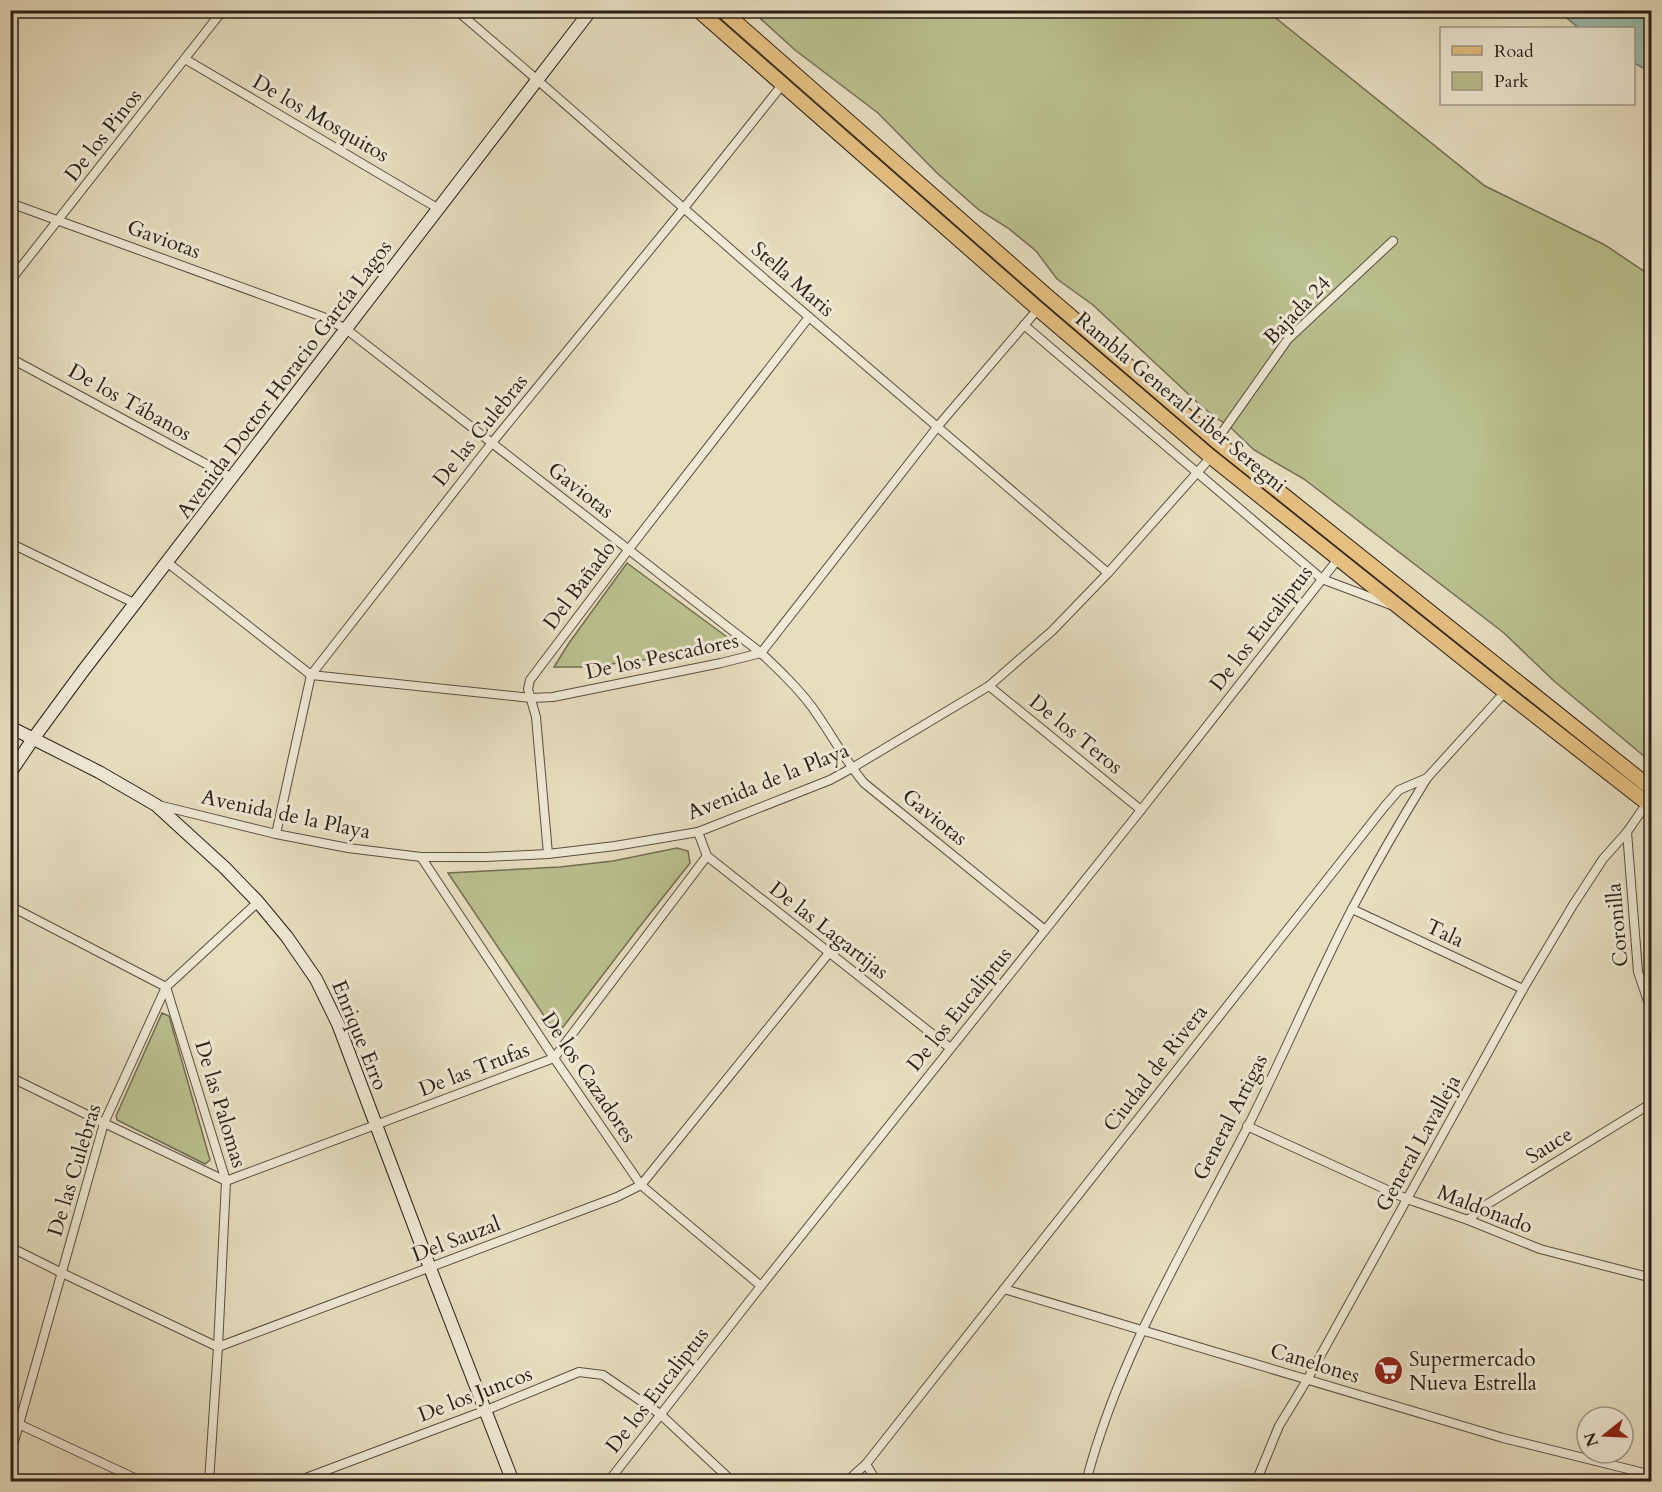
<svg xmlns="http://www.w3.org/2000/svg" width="1662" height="1492" viewBox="0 0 1662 1492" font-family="Cardo,serif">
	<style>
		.green { fill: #bac08f; stroke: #726e52; stroke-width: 1.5 }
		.water { fill: #98bdad; stroke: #6c7d70; stroke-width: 1.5 }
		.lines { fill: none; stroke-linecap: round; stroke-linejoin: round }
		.street-casing { stroke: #594d40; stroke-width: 10 }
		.secondary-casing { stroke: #2a1d15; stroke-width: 14 }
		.primary-casing { stroke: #2a1d15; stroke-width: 16 }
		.street { stroke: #efead6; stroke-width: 8 }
		.secondary { stroke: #efead6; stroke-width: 12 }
		.primary { stroke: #e4bf80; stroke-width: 14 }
		.labels { text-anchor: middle; stroke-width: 6; stroke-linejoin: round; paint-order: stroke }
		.street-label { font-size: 21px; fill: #2a1d15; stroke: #efead6 }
		.poi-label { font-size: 21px; fill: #2a1d15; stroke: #efead6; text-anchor: start }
	</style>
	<rect width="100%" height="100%" fill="#e7dec0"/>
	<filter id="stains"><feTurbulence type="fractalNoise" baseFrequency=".00333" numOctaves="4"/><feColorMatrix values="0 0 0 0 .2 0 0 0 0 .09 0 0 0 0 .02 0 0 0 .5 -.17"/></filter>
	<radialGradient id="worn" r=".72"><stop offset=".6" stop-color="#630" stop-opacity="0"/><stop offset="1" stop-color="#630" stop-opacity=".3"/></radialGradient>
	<!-- green -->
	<g class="green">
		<path d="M 752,11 L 1267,11 L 1485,186 L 1605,245 L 1651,276 L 1651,762 L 1554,681 L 1504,633 L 1304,479 L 1254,450 L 1228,425 L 1216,418 L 1198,403 L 1093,305 L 1057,279 L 1036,251 L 1008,228 L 979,210 L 937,173 L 878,113 L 795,50 Z"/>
		<path d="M 711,13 L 730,24 L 790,77 L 1651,796 L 1651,802 L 1210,449 L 1041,304 Z"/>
		<path d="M 627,563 L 735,643 L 650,659 L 588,667 L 554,667 L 569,643 Z"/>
		<path d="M 677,848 L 688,851 L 690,863 L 637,930 L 557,1035 L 448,873 L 560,867 L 613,861 Z"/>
		<path d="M 162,1013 L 169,1016 L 210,1160 L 205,1164 L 117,1120 L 116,1116 Z"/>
	</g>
	<!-- water -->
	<path class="water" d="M 1558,11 L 1651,11 L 1651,72 L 1634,63 L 1634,28 L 1579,28 Z"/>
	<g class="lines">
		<defs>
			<g id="street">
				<path d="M 456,10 C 561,99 663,191 767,281 C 880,379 995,475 1108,573"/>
				<path d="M 10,18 L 16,10"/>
				<path d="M 185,59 L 439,209"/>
				<path d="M 10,203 L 323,317 L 346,329 L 761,653 C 779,670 797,687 812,707 C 830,732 844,759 864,783 L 1045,930"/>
				<path d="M 10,281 L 223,10"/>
				<path d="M 1024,325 L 1322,579 L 1391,605"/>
				<path d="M 10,358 L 232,478"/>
				<path d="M 1216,441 L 1288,339 L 1393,241"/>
				<path d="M 10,543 L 136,604"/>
				<path d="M 168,563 L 311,675 L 531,698 L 553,697 L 721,663 L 761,653 L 938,426 L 1038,309"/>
				<path d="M 989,686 L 1141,810"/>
				<path d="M 158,805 L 276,834 L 348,848 L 421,857 L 486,857 L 548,854 L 615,846 L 698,832 L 830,780 L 852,768 L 989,686 L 1052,631 L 1108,573 L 1211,457"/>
				<path d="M 698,832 L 707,856 L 950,1048"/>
				<path d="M 1627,832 L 1638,972 L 1652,1013"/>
				<path d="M 276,834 L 311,675 L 491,444 L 684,208 L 782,85"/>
				<path d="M 548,854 L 536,717 L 528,689 L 530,680 L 629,549 L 809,317"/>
				<path d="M 421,857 L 554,1058 L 641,1185 L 761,1286"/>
				<path d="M 10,906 L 166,987 L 226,1181 L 218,1347 L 209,1482"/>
				<path d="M 1352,909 L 1523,989"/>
				<path d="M 10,1077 L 104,1123 L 226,1181 L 554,1058 L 707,856"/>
				<path d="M 1247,1126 L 1407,1199 L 1468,1220 L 1540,1249 L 1652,1278"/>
				<path d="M 1468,1220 L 1486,1205 L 1652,1103"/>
				<path d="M 10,1247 L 62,1273 L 218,1347 L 617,1197 L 641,1185 L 829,953"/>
				<path d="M 1004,1289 L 1503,1438 L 1652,1475"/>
				<path d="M 10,1420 L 143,1482"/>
				<path d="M 10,1456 L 104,1123 L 166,987 L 258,902"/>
				<path d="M 866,1464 L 877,1482"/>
				<path d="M 295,1482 L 484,1411 L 579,1372 L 603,1375 L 660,1414 L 733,1482"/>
				<path d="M 608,1482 L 761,1286 L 1141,810 L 1338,559"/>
				<path d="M 846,1482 L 866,1464 L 1385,806 L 1399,790 L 1427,778 L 1505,692"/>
				<path d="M 1086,1482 C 1119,1355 1188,1243 1247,1128 C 1284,1055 1315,980 1353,907 C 1376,863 1401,820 1427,778"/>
				<path d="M 1256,1482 L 1279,1426 L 1307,1380 L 1523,989 L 1573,905 L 1603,859 L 1627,832 L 1647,803"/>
			</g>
			<g id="secondary">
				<path d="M 10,727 L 99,772 L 156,805 L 225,868 L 258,902 L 287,937 L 316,979 L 338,1024 L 430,1268 L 513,1482"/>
				<path d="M 10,773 L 33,739 L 83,671 L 591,10"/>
			</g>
			<g id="primary">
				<path d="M 698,10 L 1038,309 L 1211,457 L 1505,692 L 1652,807"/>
				<path d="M 722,10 L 1046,295 L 1216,441 L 1652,789"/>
			</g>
		</defs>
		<!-- street casing -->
		<use href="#street" class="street-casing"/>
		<!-- secondary casing -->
		<use href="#secondary" class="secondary-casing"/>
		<!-- primary casing -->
		<use href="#primary" class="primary-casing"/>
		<!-- street -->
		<use href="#street" class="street"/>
		<!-- secondary -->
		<use href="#secondary" class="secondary"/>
		<!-- primary -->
		<use href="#primary" class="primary"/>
	</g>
	<!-- icons -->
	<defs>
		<symbol id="supermarket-disc" viewBox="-11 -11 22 22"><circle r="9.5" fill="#8f2418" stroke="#efead6"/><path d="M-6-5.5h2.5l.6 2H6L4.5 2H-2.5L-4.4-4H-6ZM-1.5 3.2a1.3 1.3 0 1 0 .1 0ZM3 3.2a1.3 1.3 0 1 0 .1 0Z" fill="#fff"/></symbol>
	</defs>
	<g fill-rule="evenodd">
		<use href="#supermarket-disc" x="1372" y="1354" width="33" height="33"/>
	</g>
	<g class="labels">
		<!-- street labels -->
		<g class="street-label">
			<text transform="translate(321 118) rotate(30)" y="7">De los Mosquitos</text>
			<text transform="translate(103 135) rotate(-52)" y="7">De los Pinos</text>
			<text transform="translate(164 239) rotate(20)" y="7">Gaviotas</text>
			<text transform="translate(793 279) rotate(41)" y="7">Stella Maris</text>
			<text transform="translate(1297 310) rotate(-46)" y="7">Bajada 24</text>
			<text transform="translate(284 379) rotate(-53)" y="7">Avenida Doctor Horacio García Lagos</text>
			<text transform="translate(130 402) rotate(29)" y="7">De los Tábanos</text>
			<text transform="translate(1181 402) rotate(40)" y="7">Rambla General Liber Seregni</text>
			<text transform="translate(480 430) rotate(-51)" y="7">De las Culebras</text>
			<text transform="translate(581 490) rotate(38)" y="7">Gaviotas</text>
			<text transform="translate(579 585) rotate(-53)" y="7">Del Bañado</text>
			<text transform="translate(1261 628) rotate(-52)" y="7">De los Eucaliptus</text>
			<text transform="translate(662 656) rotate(-12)" y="7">De los Pescadores</text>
			<text transform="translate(1076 734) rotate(39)" y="7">De los Teros</text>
			<text transform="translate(768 781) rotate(-22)" y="7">Avenida de la Playa</text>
			<text transform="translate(286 814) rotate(12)" y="7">Avenida de la Playa</text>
			<text transform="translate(935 817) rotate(39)" y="7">Gaviotas</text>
			<text transform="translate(1617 925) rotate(-95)" y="7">Coronilla</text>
			<text transform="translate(829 930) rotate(38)" y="7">De las Lagartijas</text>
			<text transform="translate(1445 933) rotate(25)" y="7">Tala</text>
			<text transform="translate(959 1009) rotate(-51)" y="7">De los Eucaliptus</text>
			<text transform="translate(360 1035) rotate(68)" y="7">Enrique Erro</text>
			<text transform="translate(1155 1068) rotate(-52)" y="7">Ciudad de Rivera</text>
			<text transform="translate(474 1069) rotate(-21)" y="7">De las Trufas</text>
			<text transform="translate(589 1077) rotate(56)" y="7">De los Cazadores</text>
			<text transform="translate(221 1104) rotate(73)" y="7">De las Palomas</text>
			<text transform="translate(1230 1117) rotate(-63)" y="7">General Artigas</text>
			<text transform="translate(1418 1143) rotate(-61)" y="7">General Lavalleja</text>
			<text transform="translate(1549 1145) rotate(-32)" y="7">Sauce</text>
			<text transform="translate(74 1170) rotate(-73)" y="7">De las Culebras</text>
			<text transform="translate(1485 1209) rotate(21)" y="7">Maldonado</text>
			<text transform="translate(456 1239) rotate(-21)" y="7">Del Sauzal</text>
			<text transform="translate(1315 1363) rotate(17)" y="7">Canelones</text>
			<text transform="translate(657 1390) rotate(-52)" y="7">De los Eucaliptus</text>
			<text transform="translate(475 1394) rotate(-21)" y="7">De los Juncos</text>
		</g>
		<!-- poi labels -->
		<g class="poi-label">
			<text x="1409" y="1366">Supermercado<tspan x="1409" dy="24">Nueva Estrella</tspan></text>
		</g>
	</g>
	<!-- margin -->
	<rect width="1662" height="1492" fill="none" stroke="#e7dec0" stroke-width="36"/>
	<rect x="12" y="12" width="1638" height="1468" fill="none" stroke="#2a1d15" stroke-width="3"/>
	<rect x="18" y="18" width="1626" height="1456" fill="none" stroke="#2a1d15" stroke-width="1.5"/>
	<!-- legend -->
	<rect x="1440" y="27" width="195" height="78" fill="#efead6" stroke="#a09889" stroke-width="1.5"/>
	<rect x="1452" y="46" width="30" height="9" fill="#e4bf80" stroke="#a09889" stroke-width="1.5"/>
	<text x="1494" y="57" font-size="18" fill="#2a1d15">Road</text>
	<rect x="1452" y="72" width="30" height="18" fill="#bac08f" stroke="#a09889" stroke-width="1.5"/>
	<text x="1494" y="87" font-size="18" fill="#2a1d15">Park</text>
	<!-- north arrow -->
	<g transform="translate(1605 1435) rotate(252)"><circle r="28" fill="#efead6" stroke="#a09889" stroke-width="1.5"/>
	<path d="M0-4.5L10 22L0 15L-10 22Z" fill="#8f2418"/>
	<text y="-9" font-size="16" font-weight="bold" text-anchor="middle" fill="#2a1d15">N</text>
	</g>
	<rect width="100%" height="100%" filter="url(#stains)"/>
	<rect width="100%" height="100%" fill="url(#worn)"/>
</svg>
